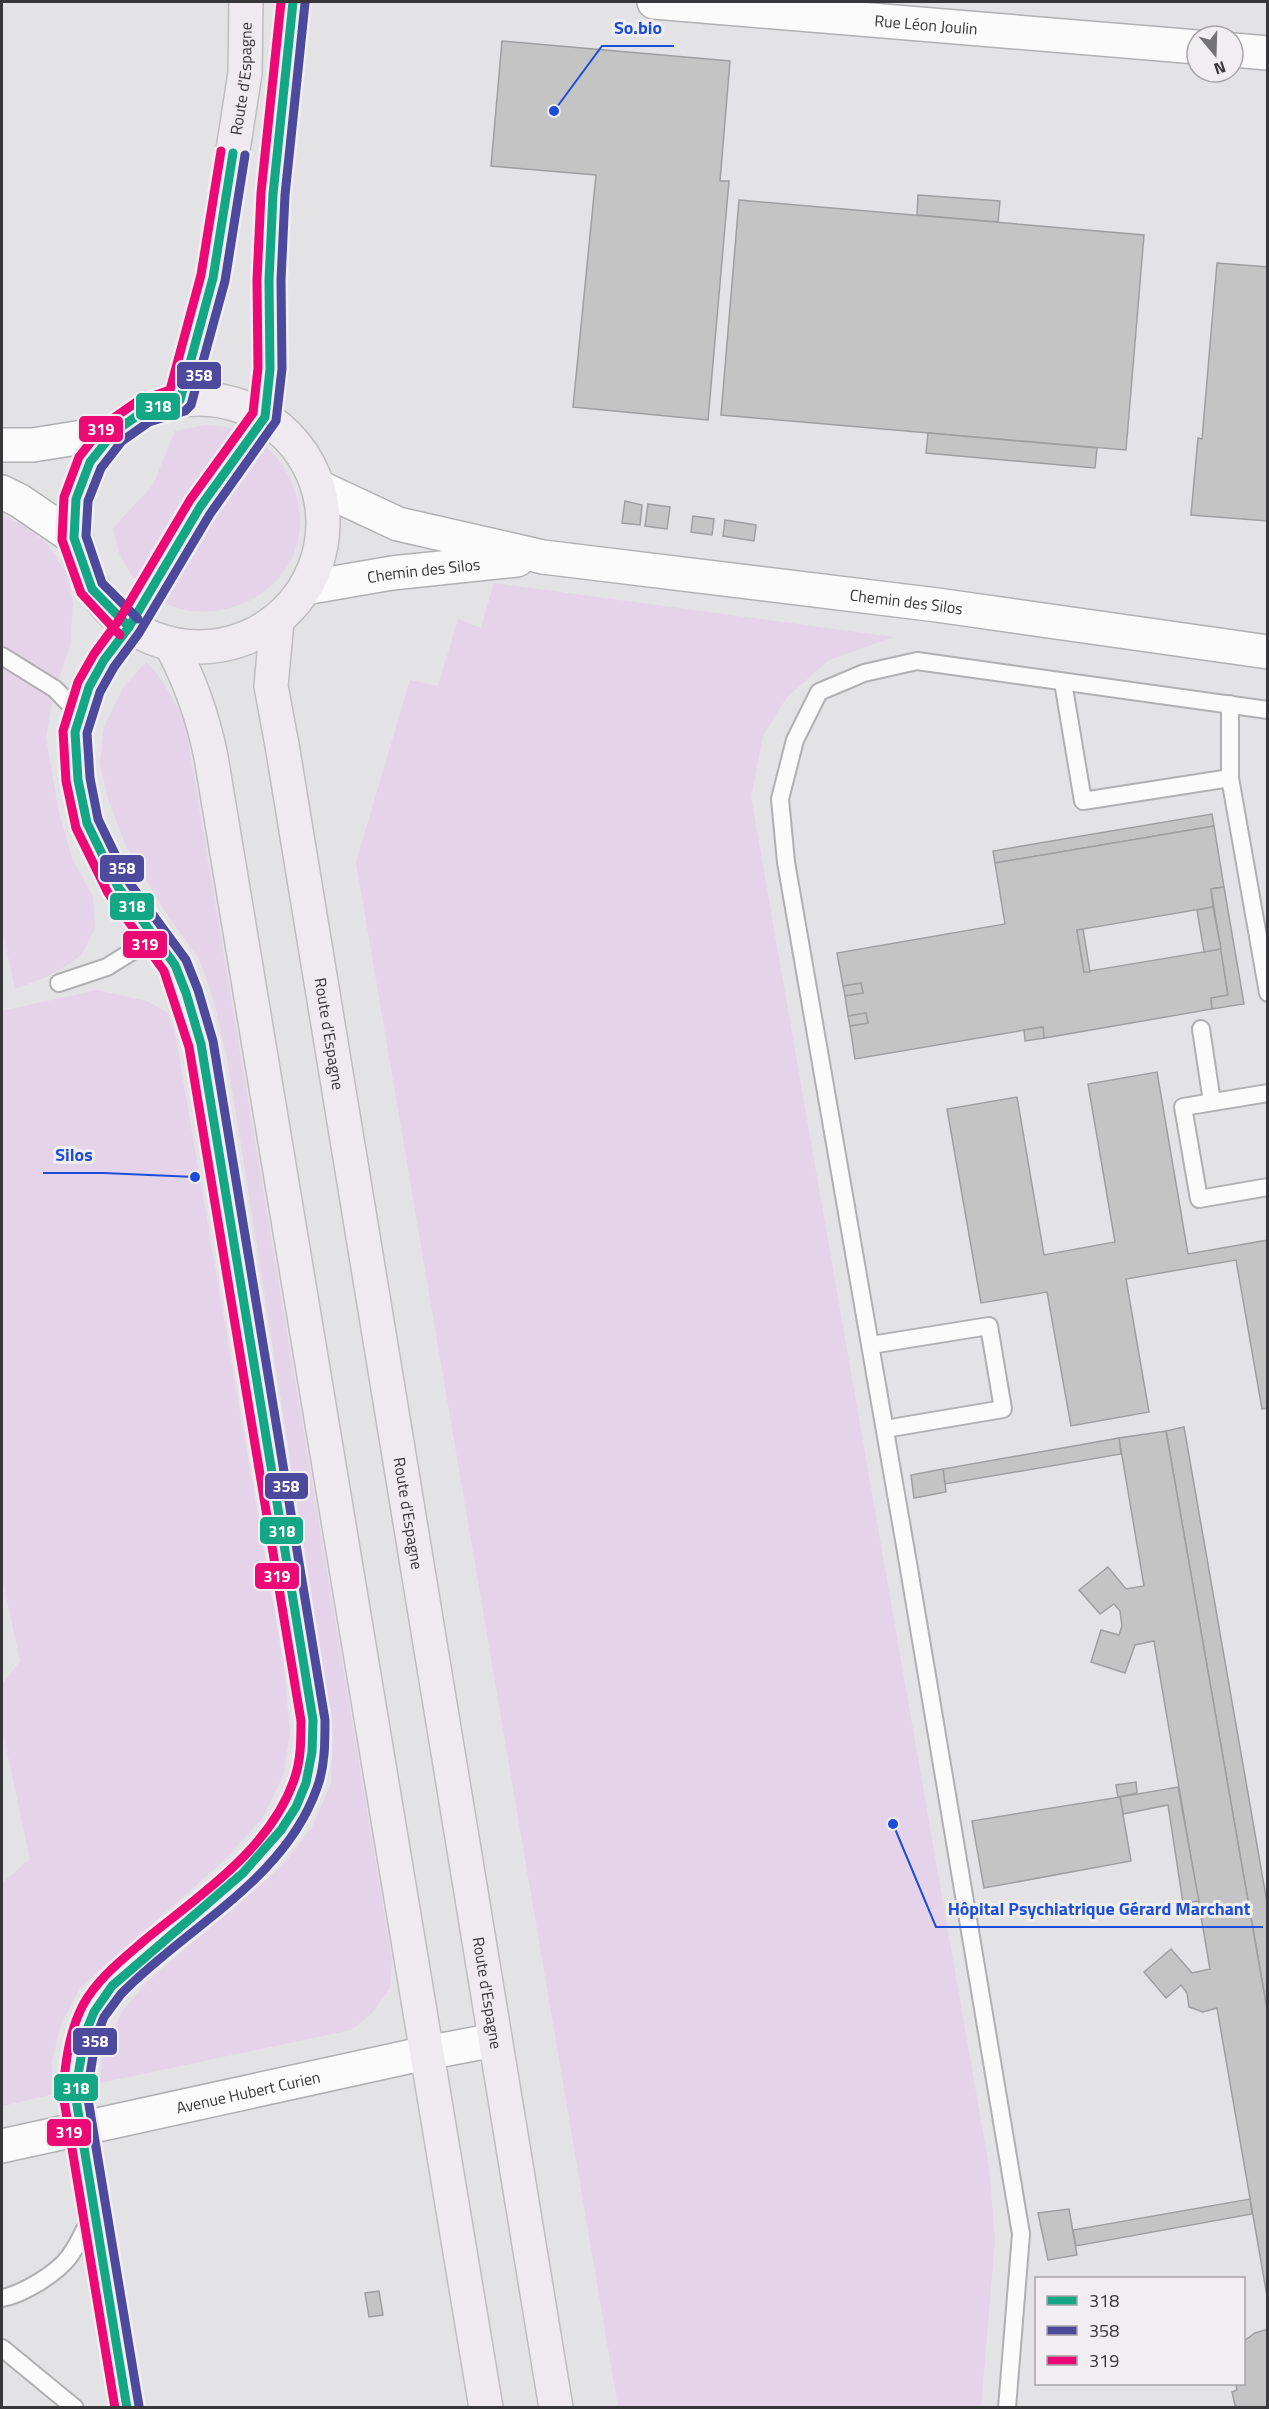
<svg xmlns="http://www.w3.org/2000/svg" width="1269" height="2409" viewBox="0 0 1269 2409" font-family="'Titillium Web',sans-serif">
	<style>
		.green { fill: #e5d3e9 }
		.building { fill: #c5c4c5; stroke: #9f9ea0; stroke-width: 1.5 }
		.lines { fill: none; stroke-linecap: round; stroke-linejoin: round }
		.service-casing { stroke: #b0afb1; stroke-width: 20 }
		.minor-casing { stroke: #b0afb1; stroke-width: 36 }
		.primary-casing { stroke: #bebdbf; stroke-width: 36 }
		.service { stroke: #fbfbfb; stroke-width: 16 }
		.minor { stroke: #fbfbfb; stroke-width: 33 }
		.primary { stroke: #efeaf0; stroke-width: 33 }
		.bus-1-casing { stroke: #f1eef2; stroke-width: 14 }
		.bus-2-casing { stroke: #f1eef2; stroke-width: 14 }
		.bus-3-casing { stroke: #f1eef2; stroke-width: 14 }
		.bus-1 { stroke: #13a785; stroke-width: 9 }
		.bus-2 { stroke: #4d499d; stroke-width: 9 }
		.bus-3 { stroke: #ec0975; stroke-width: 9 }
		.labels { text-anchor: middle; stroke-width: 6; stroke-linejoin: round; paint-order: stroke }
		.street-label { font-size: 16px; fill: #373638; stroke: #f1eef2 }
		.leader { fill: none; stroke: #1d4ed8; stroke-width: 2 }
		.callout-dot { fill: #1d4ed8; stroke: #f1eef2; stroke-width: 2 }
		.callout-label { font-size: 18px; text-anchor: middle; font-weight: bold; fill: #1d4ed8; stroke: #f1eef2; stroke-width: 6; stroke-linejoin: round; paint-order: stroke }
		.line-badge { stroke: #f1eef2; stroke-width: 2 }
		.badge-label { font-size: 16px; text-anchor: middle; font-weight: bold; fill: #fff }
	</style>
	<rect width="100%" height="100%" fill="#e3e2e4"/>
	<!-- green -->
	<g class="green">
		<path d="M 205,425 C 215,426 227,426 237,430 C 261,438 281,458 291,481 C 340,593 176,667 122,559 C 117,550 116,538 113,528 L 153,485 L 175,431 Z"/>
		<path d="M 2,516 L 23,524 L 49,546 L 68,576 L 73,603 L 70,645 L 53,696 L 46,738 L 59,813 L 72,858 L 93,897 L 95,929 L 81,955 L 69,964 L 46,977 L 15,989 L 2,928 Z"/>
		<path d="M 494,583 L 894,637 L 829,660 L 787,697 L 763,736 L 751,797 L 989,2167 L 995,2240 L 981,2407 L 618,2407 L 356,862 L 410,680 L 438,686 L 458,619 L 481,628 Z"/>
		<path d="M 146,662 C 164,679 174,701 185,723 L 392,1961 L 390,1988 L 372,2013 L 351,2030 L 100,2083 L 102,2057 L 121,2013 L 148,1981 L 282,1866 L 312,1827 L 331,1784 L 333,1735 L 254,1227 L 227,1058 L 213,997 L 198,957 L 168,916 L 126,846 L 108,799 L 100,763 L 104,727 L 123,688 Z"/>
		<path d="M 97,990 L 147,1001 L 167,1013 L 175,1033 L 283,1662 L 290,1731 L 284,1774 L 262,1819 L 220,1864 L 80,1988 L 61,2024 L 51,2066 L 55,2094 L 2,2106 L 2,1883 L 30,1859 L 2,1728 L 2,1685 L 20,1661 L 2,1577 L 2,1011 Z"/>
	</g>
	<!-- building -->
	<g class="building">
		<path d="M 502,41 L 730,61 L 720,181 L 729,181 L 708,420 L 573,407 L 596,175 L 491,166 Z"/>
		<path d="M 918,195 L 1000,201 L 998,222 L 917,215 Z"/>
		<path d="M 739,200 L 1144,235 L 1126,450 L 721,415 Z"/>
		<path d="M 1217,263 L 1268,267 L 1268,521 L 1191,515 L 1198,438 L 1202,439 Z"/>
		<path d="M 928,433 L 1097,448 L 1095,468 L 926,453 Z"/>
		<path d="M 625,501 L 642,505 L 640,525 L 622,523 Z"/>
		<path d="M 648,504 L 670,507 L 667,529 L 645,526 Z"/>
		<path d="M 693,516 L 714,519 L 712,535 L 691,532 Z"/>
		<path d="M 725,520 L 756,525 L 754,541 L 723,536 Z"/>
		<path d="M 1212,814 L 1214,826 L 995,863 L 993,851 Z"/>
		<path d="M 1214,826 L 1224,887 L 1211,889 L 1213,907 L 1077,930 L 1084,972 L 1221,949 L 1228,995 L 1211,998 L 1212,1009 L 1044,1038 L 1043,1027 L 855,1059 L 850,1026 L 868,1023 L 866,1013 L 848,1016 L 845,996 L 863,993 L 861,983 L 843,986 L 837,953 L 1005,924 L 995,863 Z"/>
		<path d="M 1224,887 L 1244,1004 L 1212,1009 L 1211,998 L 1228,995 L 1211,889 Z"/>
		<path d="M 1213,907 L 1221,949 L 1204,952 L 1197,910 Z"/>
		<path d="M 1083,929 L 1090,972 L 1084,972 L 1077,930 Z"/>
		<path d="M 861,983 L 863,993 L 845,996 L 843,986 Z"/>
		<path d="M 866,1013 L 868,1023 L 850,1026 L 848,1016 Z"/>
		<path d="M 1043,1027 L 1044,1038 L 1025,1041 L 1024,1030 Z"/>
		<path d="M 1157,1072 L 1188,1254 L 1268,1240 L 1268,1408 L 1262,1409 L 1236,1260 L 1126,1279 L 1149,1412 L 1071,1426 L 1047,1292 L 981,1303 L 947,1109 L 1017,1097 L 1044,1255 L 1115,1242 L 1088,1084 Z"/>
		<path d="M 1184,1427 L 1268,1908 L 1268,2015 L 1166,1431 Z"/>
		<path d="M 1166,1431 L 1268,2015 L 1268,2302 L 1217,2008 L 1203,2012 L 1189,2007 L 1187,1993 L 1181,1985 L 1166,1998 L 1144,1972 L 1171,1949 L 1192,1973 L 1210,1969 L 1154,1641 L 1135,1645 L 1125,1673 L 1091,1662 L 1101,1630 L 1119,1635 L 1122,1626 L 1120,1611 L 1114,1604 L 1100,1614 L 1079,1590 L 1108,1567 L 1126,1589 L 1144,1586 L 1119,1438 Z"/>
		<path d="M 1119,1438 L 1121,1454 L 945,1484 L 943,1469 Z"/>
		<path d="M 943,1469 L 946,1492 L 914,1498 L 911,1475 Z"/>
		<path d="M 1136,1782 L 1137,1793 L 1118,1797 L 1116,1785 Z"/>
		<path d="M 1178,1787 L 1199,1901 L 1183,1903 L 1168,1805 L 1123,1814 L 1120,1797 Z"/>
		<path d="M 1120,1797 L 1131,1861 L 984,1888 L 972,1821 Z"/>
		<path d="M 1250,2199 L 1252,2214 L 1076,2246 L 1073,2230 Z"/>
		<path d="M 1069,2209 L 1077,2255 L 1048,2260 L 1038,2213 Z"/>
		<path d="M 379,2291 L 383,2315 L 369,2317 L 365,2293 Z"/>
		<path d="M 1268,2329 L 1268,2408 L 1239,2408 L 1235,2405 L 1232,2392 L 1237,2390 L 1236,2385 L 1244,2384 L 1244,2341 L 1255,2333 Z"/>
	</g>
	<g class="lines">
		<defs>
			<g id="service">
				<path d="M 2,656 L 55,689 L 79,714"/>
				<path d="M 1063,682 L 1083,801 L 1230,778"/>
				<path d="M 1230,704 L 1230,778 L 1268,993"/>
				<path d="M 59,983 L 107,967 L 155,937"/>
				<path d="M 1201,1029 L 1212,1102"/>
				<path d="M 1268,1093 L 1183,1107 L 1199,1199 L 1268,1187"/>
				<path d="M 871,1345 L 989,1326 L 1003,1409 L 885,1429"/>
				<path d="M 2,2298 C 23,2294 56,2274 69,2257 C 79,2244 86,2226 94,2211"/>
				<path d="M 2,2348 L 75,2408"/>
				<path d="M 127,2408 L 75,2093 C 78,2060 81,2029 100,2001 C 114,1980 137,1963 156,1947 C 207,1903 286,1849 306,1783 C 312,1762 313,1742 313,1720 L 201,1044 C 194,1018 188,987 173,963 C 151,929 121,899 104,862 C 86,826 69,771 76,730 C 83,685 106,663 130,627 C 155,588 175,544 201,506 C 221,475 243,447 265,417"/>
				<path d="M 1007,2408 L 1021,2234 L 908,1563 L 786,862 L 780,799 L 795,740 L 819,692 L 864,673 L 917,661 L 1268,710"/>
			</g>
			<g id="minor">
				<path id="s1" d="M 654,2 L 1197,47"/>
				<path d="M 1233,50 L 1268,53"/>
				<path d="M 2,445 L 33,445 L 114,432"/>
				<path id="s2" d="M 319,487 L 398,524 L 543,557 L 937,605 L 1268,652"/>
				<path d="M 2,492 L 20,501 L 74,538"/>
				<path id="s3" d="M 305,588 L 392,573 L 517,560"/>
				<path id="s4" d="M 2,2146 L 426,2053 L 495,2040"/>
			</g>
			<g id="primary">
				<circle cx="199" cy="523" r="124"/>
				<path id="s5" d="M 180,400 L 213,278 L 245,73 L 246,2"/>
				<path d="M 265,417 L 270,369 L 269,280 L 273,194 L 293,2"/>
				<path id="s6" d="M 277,621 L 271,686 L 282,745 L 556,2408"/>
				<path d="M 171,645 C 191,682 203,717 211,757 L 486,2408"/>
			</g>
		</defs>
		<!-- service casing -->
		<use href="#service" class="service-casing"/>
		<!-- minor casing -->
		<use href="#minor" class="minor-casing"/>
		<!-- primary casing -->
		<use href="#primary" class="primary-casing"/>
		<!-- service -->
		<use href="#service" class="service"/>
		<!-- minor -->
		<use href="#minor" class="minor"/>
		<!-- primary -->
		<use href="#primary" class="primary"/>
		<defs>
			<g id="bus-1">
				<path d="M 129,627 L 92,589 L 74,538 L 76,499 L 90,462 L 114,432 L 144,411 L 180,400 L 213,278 L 233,153"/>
				<path d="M 127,2408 L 75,2093 L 85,2034 L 94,2012 L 112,1986 L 243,1873 L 281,1830 L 296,1807 L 306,1783 L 312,1752 L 313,1720 L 201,1044 L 186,993 L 175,965 L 118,887 L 87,823 L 78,780 L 75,732 L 89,687 L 104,660 L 129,627 L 200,507 L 265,417 L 270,369 L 269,280 L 273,194 L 293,2"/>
			</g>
			<g id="bus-2">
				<path d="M 138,619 L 102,583 L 86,536 L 88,501 L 101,468 L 122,441 L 149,422 L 185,411 L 191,405 L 225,281 L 245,155"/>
				<path d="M 139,2406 L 87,2093 L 96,2037 L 104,2017 L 121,1994 C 186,1927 284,1881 317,1788 C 325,1767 325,1742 325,1720 L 213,1041 L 198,990 L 186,960 L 128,881 L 98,819 L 90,778 L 87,733 L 100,692 L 114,667 L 139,633 L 210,514 L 276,421 L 282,369 L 281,280 L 285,195 L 305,3"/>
			</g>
			<g id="bus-3">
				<path d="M 120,635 L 81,593 L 62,540 L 64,497 L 79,457 L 105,424 L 138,401 L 170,390 L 201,275 L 221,151"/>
				<path d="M 115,2408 L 63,2094 C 65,2064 69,2032 83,2005 C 98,1978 123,1959 146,1939 C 200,1895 270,1849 294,1780 C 301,1761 301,1740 301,1721 L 189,1047 L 164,971 L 108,893 L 76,828 L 66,781 L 63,731 L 78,682 L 94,654 L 119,620 L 190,500 L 253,413 L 258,368 L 257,280 L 261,193 L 281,2"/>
			</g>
		</defs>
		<!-- bus-1 casing -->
		<use href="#bus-1" class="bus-1-casing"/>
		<!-- bus-2 casing -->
		<use href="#bus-2" class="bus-2-casing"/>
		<!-- bus-3 casing -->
		<use href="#bus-3" class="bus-3-casing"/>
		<!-- bus-1 -->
		<use href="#bus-1" class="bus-1"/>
		<!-- bus-2 -->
		<use href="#bus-2" class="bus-2"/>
		<!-- bus-3 -->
		<use href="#bus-3" class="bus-3"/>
	</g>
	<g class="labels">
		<!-- street labels -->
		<g class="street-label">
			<text dy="6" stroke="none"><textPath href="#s1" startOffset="273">Rue Léon Joulin</textPath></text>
			<text dy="6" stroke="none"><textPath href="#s5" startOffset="328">Route d'Espagne</textPath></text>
			<text dy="6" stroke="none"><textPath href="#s3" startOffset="120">Chemin des Silos</textPath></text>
			<text dy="6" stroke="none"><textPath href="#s2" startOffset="602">Chemin des Silos</textPath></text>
			<text dy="6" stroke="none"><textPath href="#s6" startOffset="418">Route d'Espagne</textPath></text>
			<text dy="6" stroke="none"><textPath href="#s6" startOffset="904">Route d'Espagne</textPath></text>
			<text dy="6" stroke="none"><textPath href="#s6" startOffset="1390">Route d'Espagne</textPath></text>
			<text dy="6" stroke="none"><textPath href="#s4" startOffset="252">Avenue Hubert Curien</textPath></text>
		</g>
	</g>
	<!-- callouts -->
	<path class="leader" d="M554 111L602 46H674M195 1177L104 1173H43M893 1824L936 1927H1263"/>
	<g class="callout-dot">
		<circle cx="554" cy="111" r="6"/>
		<circle cx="195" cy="1177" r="6"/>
		<circle cx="893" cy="1824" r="6"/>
	</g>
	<g class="callout-label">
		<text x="638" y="34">So.bio</text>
		<text x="74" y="1161">Silos</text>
		<text x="1099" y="1915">Hôpital Psychiatrique Gérard Marchant</text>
	</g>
	<g class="line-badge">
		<rect x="176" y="361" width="46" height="29" rx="6" fill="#4d499d"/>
		<rect x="135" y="392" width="46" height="29" rx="6" fill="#13a785"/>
		<rect x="78" y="415" width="46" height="28" rx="6" fill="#ec0975"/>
		<rect x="99" y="854" width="46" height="29" rx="6" fill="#4d499d"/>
		<rect x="109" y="892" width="46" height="29" rx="6" fill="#13a785"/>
		<rect x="122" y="930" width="46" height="29" rx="6" fill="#ec0975"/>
		<rect x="264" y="1472" width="45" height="28" rx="6" fill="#4d499d"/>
		<rect x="259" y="1516" width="45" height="29" rx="6" fill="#13a785"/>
		<rect x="254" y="1562" width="46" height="28" rx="6" fill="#ec0975"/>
		<rect x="72" y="2027" width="46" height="29" rx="6" fill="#4d499d"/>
		<rect x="53" y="2073" width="46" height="29" rx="6" fill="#13a785"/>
		<rect x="46" y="2118" width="46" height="29" rx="6" fill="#ec0975"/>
	</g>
	<g class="badge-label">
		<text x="199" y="381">358</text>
		<text x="158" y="412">318</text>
		<text x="101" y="435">319</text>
		<text x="122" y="874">358</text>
		<text x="132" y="912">318</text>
		<text x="145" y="950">319</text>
		<text x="286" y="1492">358</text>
		<text x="282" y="1537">318</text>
		<text x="277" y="1582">319</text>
		<text x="95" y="2047">358</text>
		<text x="76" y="2094">318</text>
		<text x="69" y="2138">319</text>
	</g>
	<!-- border -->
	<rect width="1269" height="2409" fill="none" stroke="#373638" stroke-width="6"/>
	<!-- legend -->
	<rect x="1035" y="2277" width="210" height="108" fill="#f1eef2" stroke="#a7a4a8" stroke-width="1.5"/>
	<rect x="1047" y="2296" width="30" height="9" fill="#13a785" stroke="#a7a4a8" stroke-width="1.5"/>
	<text x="1089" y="2307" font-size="18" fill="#373638">318</text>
	<rect x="1047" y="2326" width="30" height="9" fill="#4d499d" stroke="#a7a4a8" stroke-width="1.5"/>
	<text x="1089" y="2337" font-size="18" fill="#373638">358</text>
	<rect x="1047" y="2356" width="30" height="9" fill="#ec0975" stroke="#a7a4a8" stroke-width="1.5"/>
	<text x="1089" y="2367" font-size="18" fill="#373638">319</text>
	<!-- north arrow -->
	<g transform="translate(1215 54) rotate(161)"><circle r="28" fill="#f1eef2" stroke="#a7a4a8" stroke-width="1.5"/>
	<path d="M0-4.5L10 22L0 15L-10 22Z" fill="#737274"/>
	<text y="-9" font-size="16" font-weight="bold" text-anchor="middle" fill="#373638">N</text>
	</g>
</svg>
